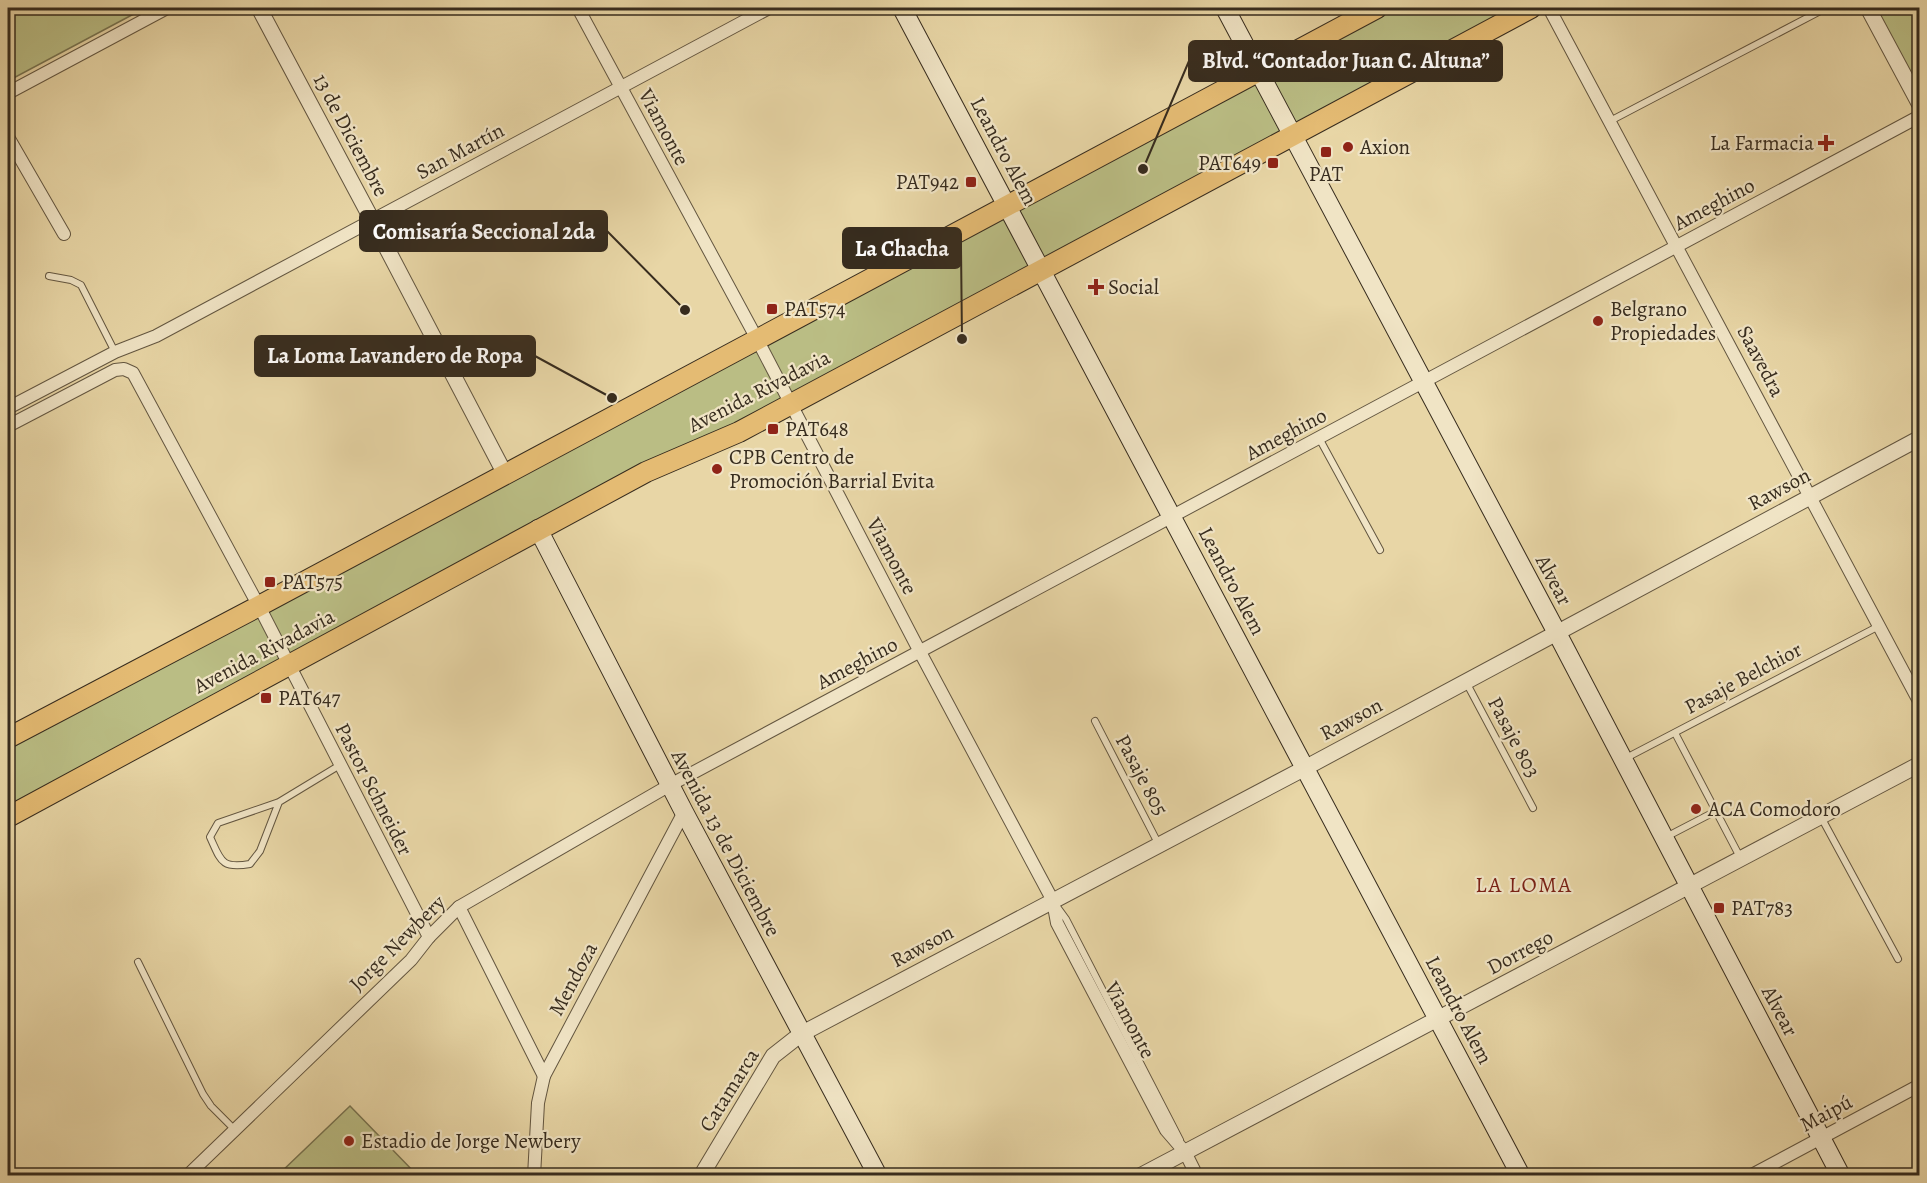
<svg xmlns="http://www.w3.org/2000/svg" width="1927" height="1183" viewBox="0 0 1927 1183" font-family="Alegreya,serif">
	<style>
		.green { fill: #babd84; stroke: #787451; stroke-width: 1.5 }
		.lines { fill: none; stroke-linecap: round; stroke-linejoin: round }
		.service-casing { stroke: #635640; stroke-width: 8 }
		.minor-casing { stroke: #635640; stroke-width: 14 }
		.tertiary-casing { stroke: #635640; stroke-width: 17 }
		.secondary-casing { stroke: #372c1e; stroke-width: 20 }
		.primary-casing { stroke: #372c1e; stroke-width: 22 }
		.service { stroke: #f0e4c5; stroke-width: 6 }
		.minor { stroke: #f0e4c5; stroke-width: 12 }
		.tertiary { stroke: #f0e4c5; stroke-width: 15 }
		.secondary { stroke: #f0e4c5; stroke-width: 18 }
		.primary { stroke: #e4bb73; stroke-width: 20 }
		.poi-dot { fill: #8f2418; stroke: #f0e4c5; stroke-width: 2 }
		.labels { text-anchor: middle; stroke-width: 4.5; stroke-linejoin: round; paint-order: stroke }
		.street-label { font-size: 21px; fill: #372c1e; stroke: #f0e4c5 }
		.poi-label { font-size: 21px; fill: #372c1e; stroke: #f0e4c5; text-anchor: start }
		.neighbourhood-label { font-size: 22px; letter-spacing: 1.5px; fill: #7a1f14; stroke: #f0e4c5 }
		.leader { fill: none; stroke: #372c1e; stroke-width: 2 }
		.callout-dot { fill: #372c1e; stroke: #f0e4c5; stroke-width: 2 }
		.callout { fill: #372c1e; stroke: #372c1e; stroke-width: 2 }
		.callout-label { font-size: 22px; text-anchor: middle; font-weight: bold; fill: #fff }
	</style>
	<rect width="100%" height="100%" fill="#e8d6a6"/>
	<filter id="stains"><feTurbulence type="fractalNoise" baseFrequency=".00333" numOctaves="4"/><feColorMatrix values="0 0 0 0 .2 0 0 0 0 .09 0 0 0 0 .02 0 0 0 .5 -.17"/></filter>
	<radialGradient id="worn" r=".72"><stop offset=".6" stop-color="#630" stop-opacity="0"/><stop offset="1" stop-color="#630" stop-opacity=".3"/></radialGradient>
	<!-- green -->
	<g class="green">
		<path d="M 8,8 L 145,8 L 8,81 Z"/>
		<path d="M 1377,8 L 1531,8 L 8,817 L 8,738 Z"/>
		<path d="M 1868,8 L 1919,8 L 1919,105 Z"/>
		<path d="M 350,1106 L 417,1175 L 278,1175 Z"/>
	</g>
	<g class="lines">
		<defs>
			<g id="service">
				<path d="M 1610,121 L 1826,8"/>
				<path d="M 49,276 L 71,280 L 81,285 L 115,352"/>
				<path d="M 1319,438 L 1380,550"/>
				<path d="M 1466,682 L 1533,808"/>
				<path d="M 1095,721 L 1159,845"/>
				<path d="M 1675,733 L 1741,859"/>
				<path d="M 1626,758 L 1879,626"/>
				<path d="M 279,802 L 260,851 L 250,864 C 221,869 221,861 210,837 L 218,823 L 279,802 L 340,765"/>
				<path d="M 1821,817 L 1898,959"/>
				<path d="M 1666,837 L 1716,811"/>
				<path d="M 1058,908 L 1066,919 L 1180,1140"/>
				<path d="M 138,962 L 203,1094 L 211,1106 L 235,1130"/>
			</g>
			<g id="minor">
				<path d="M 578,8 L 757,339 L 920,652 L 1053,901 L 1057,923 L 1166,1130 L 1185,1152 L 1197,1176"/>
				<path d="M 1549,8 L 1920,703"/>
				<path d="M 8,93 L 167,8"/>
				<path d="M 8,137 L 64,234"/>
				<path d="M 8,408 L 115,352 L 156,336 L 769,8"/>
				<path d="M 8,426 L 115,370 L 124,369 L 133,373 L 262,612 L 429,937"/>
				<path d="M 459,907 L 544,1076"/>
				<path d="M 187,1176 L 411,960 L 429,937 L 459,907 L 670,785 L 1920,116"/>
				<path d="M 534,1176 L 538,1103 L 544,1076 L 684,812"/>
				<path d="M 1750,1176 L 1920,1085"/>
			</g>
			<g id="tertiary">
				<path d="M 259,8 L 372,220 L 505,474"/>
				<path d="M 1868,8 L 1920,105"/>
				<path d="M 701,1176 L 773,1056 L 801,1034 L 1305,768 L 1920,438"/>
				<path d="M 1140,1176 L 1920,764"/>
			</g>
			<g id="secondary">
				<path d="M 902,8 L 1521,1176"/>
				<path d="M 1225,8 L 1557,633 L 1841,1176"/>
				<path d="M 538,529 L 684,812 L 878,1176"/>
			</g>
			<g id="primary">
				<path d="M 8,738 L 259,606 L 1377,8"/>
				<path d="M 8,817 L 646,472 L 739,432 L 1531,8"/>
			</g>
		</defs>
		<!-- service casing -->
		<use href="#service" class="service-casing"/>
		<!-- minor casing -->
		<use href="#minor" class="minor-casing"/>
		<!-- tertiary casing -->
		<use href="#tertiary" class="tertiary-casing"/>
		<!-- secondary casing -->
		<use href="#secondary" class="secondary-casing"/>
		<!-- primary casing -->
		<use href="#primary" class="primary-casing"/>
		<!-- service -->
		<use href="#service" class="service"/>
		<!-- minor -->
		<use href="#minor" class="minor"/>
		<!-- tertiary -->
		<use href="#tertiary" class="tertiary"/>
		<!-- secondary -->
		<use href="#secondary" class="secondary"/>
		<!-- primary -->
		<use href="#primary" class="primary"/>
	</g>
	<!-- markers -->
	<g class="poi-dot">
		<path d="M1823 134h6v6h6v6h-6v6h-6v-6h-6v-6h6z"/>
		<circle cx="1348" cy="147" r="6"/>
		<rect x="1320" y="146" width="12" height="12" rx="3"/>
		<rect x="1267" y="157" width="12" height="12" rx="3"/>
		<rect x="965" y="176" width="12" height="12" rx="3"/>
		<path d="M1093 278h6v6h6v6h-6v6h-6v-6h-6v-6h6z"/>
		<rect x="766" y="303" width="12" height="12" rx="3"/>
		<circle cx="1598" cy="321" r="6"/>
		<rect x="767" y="423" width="12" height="12" rx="3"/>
		<circle cx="717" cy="469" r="6"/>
		<rect x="264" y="576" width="12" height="12" rx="3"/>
		<rect x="260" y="692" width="12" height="12" rx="3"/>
		<circle cx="1696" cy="809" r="6"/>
		<rect x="1713" y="902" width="12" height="12" rx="3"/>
		<circle cx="349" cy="1141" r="6"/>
	</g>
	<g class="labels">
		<!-- street labels -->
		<g class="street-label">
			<text transform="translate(664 127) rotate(62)" y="7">Viamonte</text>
			<text transform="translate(351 135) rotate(62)" y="7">13 de Diciembre</text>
			<text transform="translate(460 151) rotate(-28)" y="7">San Martín</text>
			<text transform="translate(1004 151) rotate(62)" y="7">Leandro Alem</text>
			<text transform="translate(1714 204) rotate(-28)" y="7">Ameghino</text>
			<text transform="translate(1761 361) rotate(62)" y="7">Saavedra</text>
			<text transform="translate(759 391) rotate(-27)" y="7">Avenida Rivadavia</text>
			<text transform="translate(1286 434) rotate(-28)" y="7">Ameghino</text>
			<text transform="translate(1779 489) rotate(-28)" y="7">Rawson</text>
			<text transform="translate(892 556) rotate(62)" y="7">Viamonte</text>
			<text transform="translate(1554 580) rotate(62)" y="7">Alvear</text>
			<text transform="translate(1232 581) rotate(62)" y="7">Leandro Alem</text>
			<text transform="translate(264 651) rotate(-28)" y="7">Avenida Rivadavia</text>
			<text transform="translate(857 663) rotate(-28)" y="7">Ameghino</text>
			<text transform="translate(1743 678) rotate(-28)" y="7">Pasaje Belchior</text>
			<text transform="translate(1351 719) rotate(-28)" y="7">Rawson</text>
			<text transform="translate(1514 737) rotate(62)" y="7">Pasaje 803</text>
			<text transform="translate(1142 775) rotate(62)" y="7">Pasaje 805</text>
			<text transform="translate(374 789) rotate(63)" y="7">Pastor Schneider</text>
			<text transform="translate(726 843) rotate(62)" y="7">Avenida 13 de Diciembre</text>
			<text transform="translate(397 943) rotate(-45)" y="7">Jorge Newbery</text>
			<text transform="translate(922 946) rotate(-28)" y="7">Rawson</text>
			<text transform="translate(1520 952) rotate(-28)" y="7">Dorrego</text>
			<text transform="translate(573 979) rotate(-62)" y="7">Mendoza</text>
			<text transform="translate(1459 1010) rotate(62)" y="7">Leandro Alem</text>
			<text transform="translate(1780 1011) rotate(62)" y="7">Alvear</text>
			<text transform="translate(1130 1020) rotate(62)" y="7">Viamonte</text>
			<text transform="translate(729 1090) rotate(-58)" y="7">Catamarca</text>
			<text transform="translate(1826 1113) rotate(-28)" y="7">Maipú</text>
		</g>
		<!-- poi labels -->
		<g class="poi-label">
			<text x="1814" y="150" text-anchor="end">La Farmacia</text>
			<text x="1360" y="154">Axion</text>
			<text x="1261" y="170" text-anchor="end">PAT649</text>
			<text x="1326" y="181" text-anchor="middle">PAT</text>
			<text x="959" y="189" text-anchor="end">PAT942</text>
			<text x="1108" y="294">Social</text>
			<text x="784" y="316">PAT574</text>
			<text x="1610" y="316">Belgrano<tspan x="1610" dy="24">Propiedades</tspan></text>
			<text x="785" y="436">PAT648</text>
			<text x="729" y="464">CPB Centro de<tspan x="729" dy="24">Promoción Barrial Evita</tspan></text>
			<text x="282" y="589">PAT575</text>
			<text x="278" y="705">PAT647</text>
			<text x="1708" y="816">ACA Comodoro</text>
			<text x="1731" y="915">PAT783</text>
			<text x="361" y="1148">Estadio de Jorge Newbery</text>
		</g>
		<!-- neighbourhood labels -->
		<g class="neighbourhood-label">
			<text x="1524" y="892">LA LOMA</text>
		</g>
	</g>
	<!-- callouts -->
	<path class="leader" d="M1143 169L1189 61M685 310L607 231M962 339L961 248M612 398L535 356"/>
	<g class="callout-dot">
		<circle cx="1143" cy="169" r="6"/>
		<circle cx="685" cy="310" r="6"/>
		<circle cx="962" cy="339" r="6"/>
		<circle cx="612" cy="398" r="6"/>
	</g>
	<g class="callout">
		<rect x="1189" y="41" width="313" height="40" rx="6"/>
		<rect x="360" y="211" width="247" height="40" rx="6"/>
		<rect x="843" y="228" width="118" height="40" rx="6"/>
		<rect x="255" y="336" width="280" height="40" rx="6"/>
	</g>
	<g class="callout-label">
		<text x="1346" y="68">Blvd. “Contador Juan C. Altuna”</text>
		<text x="484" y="239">Comisaría Seccional 2da</text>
		<text x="902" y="256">La Chacha</text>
		<text x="395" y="363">La Loma Lavandero de Ropa</text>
	</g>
	<!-- margin -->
	<rect width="1927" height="1183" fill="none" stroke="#e8d6a6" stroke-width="30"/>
	<rect x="9" y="9" width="1909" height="1165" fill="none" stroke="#372c1e" stroke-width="3"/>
	<rect x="15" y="15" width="1897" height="1153" fill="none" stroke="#372c1e" stroke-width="1.5"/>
	<rect width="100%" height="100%" filter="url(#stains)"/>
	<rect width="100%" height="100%" fill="url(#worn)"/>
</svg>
